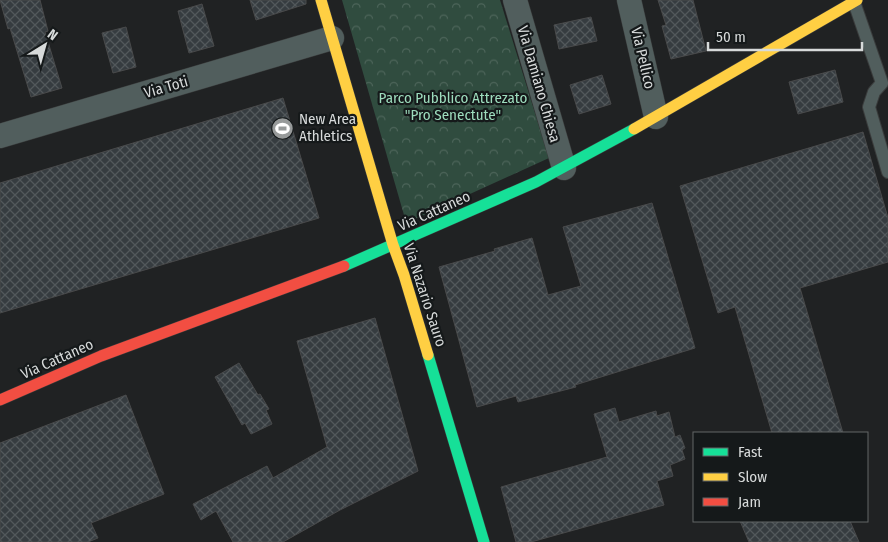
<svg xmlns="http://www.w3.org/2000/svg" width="888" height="542" viewBox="0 0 888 542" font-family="'Fira Sans Condensed',sans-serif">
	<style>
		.park { fill: url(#park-crowns) }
		.building { fill: url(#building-cross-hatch); stroke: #494a4b }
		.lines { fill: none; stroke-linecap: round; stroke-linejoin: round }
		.lane-casing { stroke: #3a3c3c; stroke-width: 14 }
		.street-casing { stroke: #3a3c3c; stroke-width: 25 }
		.fast-casing { stroke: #3a3c3c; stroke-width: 12 }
		.slow-casing { stroke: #3a3c3c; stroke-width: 12 }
		.jam-casing { stroke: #3a3c3c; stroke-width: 12 }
		.lane { stroke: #515e5d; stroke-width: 12 }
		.street { stroke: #515e5d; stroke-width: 24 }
		.fast { stroke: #16e098; stroke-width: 11 }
		.slow { stroke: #ffcf43; stroke-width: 11 }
		.jam { stroke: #f24e42; stroke-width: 11 }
		.labels { text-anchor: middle; stroke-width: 4.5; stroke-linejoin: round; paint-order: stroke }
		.street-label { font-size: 15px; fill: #d7dada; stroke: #15191a }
		.park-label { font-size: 15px; fill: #9ddcbd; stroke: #15191a }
		.poi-label { font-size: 15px; fill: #d7dada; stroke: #15191a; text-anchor: start }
	</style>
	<defs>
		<pattern id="park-crowns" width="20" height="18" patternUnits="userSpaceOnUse" patternTransform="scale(1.25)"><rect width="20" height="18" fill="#304c3f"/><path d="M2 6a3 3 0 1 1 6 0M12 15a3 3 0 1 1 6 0" fill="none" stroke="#4d655a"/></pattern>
		<pattern id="building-cross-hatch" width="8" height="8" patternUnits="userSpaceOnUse" patternTransform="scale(1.25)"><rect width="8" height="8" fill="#363c40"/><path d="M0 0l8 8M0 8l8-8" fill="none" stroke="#52585b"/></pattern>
	</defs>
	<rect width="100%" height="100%" fill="#202223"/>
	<!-- park -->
	<path class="park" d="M 342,0 L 500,0 L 549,158 L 415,219 L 404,215 Z"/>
	<!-- building -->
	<g class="building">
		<path d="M 0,0 L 40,0 L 48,31 L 45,32 L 62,88 L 31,97 L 10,28 L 8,29 Z"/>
		<path d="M 250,0 L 306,0 L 306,4 L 256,20 Z"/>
		<path d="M 658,0 L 693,0 L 706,51 L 671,59 L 662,26 L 666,25 Z"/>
		<path d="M 202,4 L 214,46 L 189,53 L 178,11 Z"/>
		<path d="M 591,17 L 597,41 L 559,49 L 554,25 Z"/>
		<path d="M 126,27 L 136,67 L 113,73 L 102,33 Z"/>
		<path d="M 835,70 L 843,102 L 798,114 L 789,82 Z"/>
		<path d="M 602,75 L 611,104 L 579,114 L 570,85 Z"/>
		<path d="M 283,98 L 319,218 L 0,313 L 0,183 Z"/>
		<path d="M 863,132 L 888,218 L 888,262 L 800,288 L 843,433 L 772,433 L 735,307 L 718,313 L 680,186 Z"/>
		<path d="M 652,203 L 695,348 L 575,385 L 576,387 L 518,402 L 516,396 L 477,407 L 439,267 L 495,251 L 494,249 L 532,238 L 548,295 L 581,286 L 563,227 Z"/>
		<path d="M 375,318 L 418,471 L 340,510 L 283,542 L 233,542 L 216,511 L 201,520 L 193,504 L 267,466 L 273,478 L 327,447 L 297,341 Z"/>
		<path d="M 239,363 L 258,395 L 260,394 L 269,409 L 266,410 L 272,424 L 251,434 L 245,423 L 242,425 L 215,377 Z"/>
		<path d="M 126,395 L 164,494 L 91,523 L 98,538 L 88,542 L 0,542 L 0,443 Z"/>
		<path d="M 615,408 L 619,422 L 656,411 L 657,416 L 669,412 L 675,437 L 680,435 L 685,448 L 682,450 L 685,459 L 670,465 L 673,476 L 657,481 L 664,505 L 531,542 L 516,542 L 501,487 L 607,457 L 594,414 Z"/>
		<path d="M 740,521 L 850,521 L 859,542 L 749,542 Z"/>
	</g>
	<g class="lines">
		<defs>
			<path id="lane" d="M 854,2 L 882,83 L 874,92 L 869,107 L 888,172"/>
			<g id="street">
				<path d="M 515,0 L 564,168"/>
				<path d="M 629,0 L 656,117"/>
				<path d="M 0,136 L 332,38"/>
			</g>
			<g id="fast">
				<path d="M 344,266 L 536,182 L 634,129"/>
				<path d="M 428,355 L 484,542"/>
			</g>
			<g id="slow">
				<path d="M 321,0 L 393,245 L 404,275 L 428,355"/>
				<path d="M 634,129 L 857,0"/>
			</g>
			<path id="jam" d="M 0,400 L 101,356 L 344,266"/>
		</defs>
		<!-- lane casing -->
		<use href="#lane" class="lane-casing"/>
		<!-- street casing -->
		<use href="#street" class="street-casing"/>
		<!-- fast casing -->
		<use href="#fast" class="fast-casing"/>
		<!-- slow casing -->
		<use href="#slow" class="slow-casing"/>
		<!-- jam casing -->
		<use href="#jam" class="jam-casing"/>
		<!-- lane -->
		<use href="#lane" class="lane"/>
		<!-- street -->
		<use href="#street" class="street"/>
		<!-- fast -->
		<use href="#fast" class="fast"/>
		<!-- slow -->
		<use href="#slow" class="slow"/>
		<!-- jam -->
		<use href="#jam" class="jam"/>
	</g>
	<!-- icons -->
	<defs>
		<symbol id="stadium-disc" viewBox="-11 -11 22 22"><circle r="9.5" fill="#979a9a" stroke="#15191a"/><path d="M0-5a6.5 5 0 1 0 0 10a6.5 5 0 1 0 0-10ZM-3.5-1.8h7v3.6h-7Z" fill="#fff"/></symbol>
	</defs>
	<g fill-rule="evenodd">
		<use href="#stadium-disc" x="270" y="116" width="25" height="25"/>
	</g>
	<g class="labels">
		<!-- street labels -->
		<g class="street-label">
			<text transform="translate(643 58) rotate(77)" y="5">Via Pellico</text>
			<text transform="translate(539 84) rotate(74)" y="5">Via Damiano Chiesa</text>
			<text transform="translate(166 87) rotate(-16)" y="5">Via Toti</text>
			<text transform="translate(434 211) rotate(-24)" y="5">Via Cattaneo</text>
			<text transform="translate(425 295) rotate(72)" y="5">Via Nazario Sauro</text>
			<text transform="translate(57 359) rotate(-24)" y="5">Via Cattaneo</text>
		</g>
		<!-- park labels -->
		<g class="park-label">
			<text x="453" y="103">Parco Pubblico Attrezato<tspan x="453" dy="17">"Pro Senectute"</tspan></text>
		</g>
		<!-- poi labels -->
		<g class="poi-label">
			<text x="299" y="124">New Area<tspan x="299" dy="17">Athletics</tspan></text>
		</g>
	</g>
	<!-- legend -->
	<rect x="693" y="432" width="175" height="90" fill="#15191a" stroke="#636667"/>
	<rect x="703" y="448" width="25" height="8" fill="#16e098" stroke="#636667"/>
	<text x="738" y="457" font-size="15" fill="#d7dada">Fast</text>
	<rect x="703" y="473" width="25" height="8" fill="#ffcf43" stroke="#636667"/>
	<text x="738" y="482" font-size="15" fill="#d7dada">Slow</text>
	<rect x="703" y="498" width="25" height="8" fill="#f24e42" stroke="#636667"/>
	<text x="738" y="507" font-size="15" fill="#d7dada">Jam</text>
	<!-- north arrow -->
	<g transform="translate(45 45) rotate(37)" stroke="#15191a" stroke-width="4" paint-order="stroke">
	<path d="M0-4L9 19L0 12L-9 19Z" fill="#d7dada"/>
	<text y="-8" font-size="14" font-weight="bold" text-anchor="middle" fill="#d7dada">N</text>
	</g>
	<!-- scale -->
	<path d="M708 42v8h154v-8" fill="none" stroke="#d7dada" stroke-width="2.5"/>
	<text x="716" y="42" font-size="15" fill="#d7dada" stroke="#15191a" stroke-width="4" paint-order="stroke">50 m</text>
</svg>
